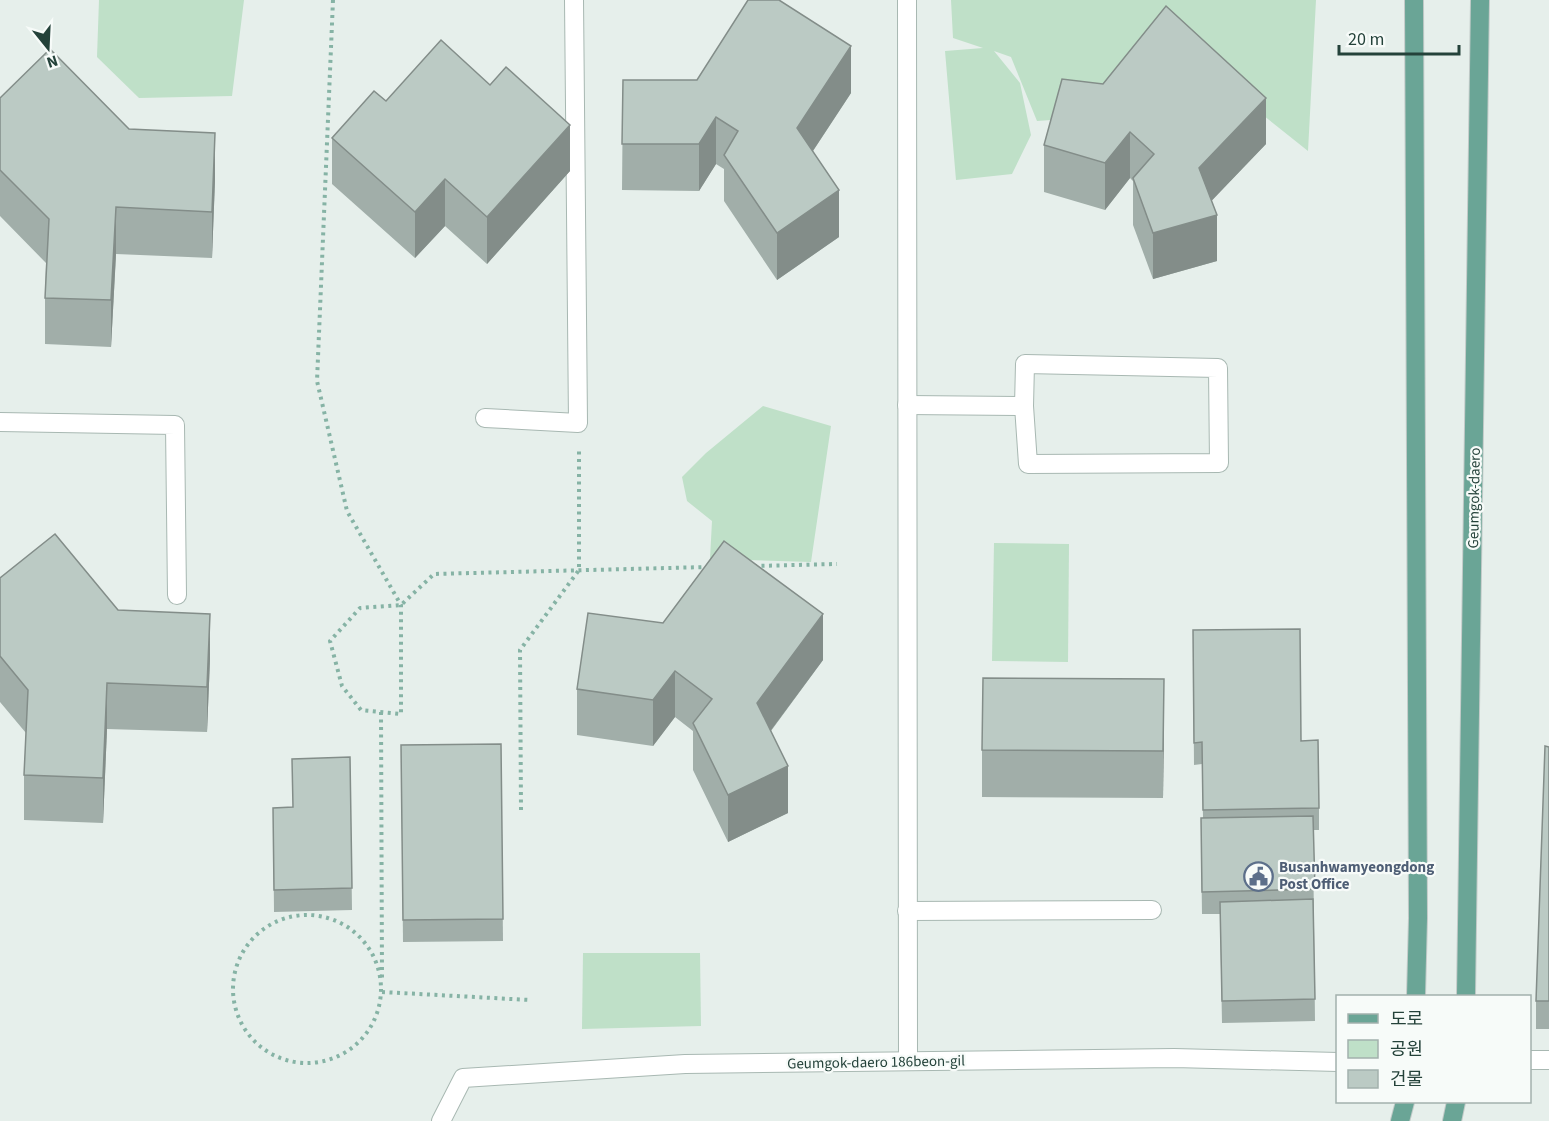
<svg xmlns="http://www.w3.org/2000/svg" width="1549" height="1121" viewBox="0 0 1549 1121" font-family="'Source Sans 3','Noto Sans KR',sans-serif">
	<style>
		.green { fill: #bfe0c8 }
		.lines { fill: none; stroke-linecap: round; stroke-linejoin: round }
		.minor-casing { stroke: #a8b8b2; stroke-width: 20 }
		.major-casing { stroke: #c2cac8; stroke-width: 20 }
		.path { stroke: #86b3a5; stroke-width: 4; stroke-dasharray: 3 4.5; stroke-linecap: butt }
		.minor { stroke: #fff; stroke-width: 18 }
		.major { stroke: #6aa596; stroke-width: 18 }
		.wall { fill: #a1aea9 }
		.shaded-wall { fill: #838d89 }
		.building { fill: #bbcac4; stroke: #838d89; stroke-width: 1.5 }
		.labels { text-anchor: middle; stroke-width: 4.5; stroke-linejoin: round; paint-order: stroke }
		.street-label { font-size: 15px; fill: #24423a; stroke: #f7fbf9 }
		.service-label { font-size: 15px; font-weight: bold; fill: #4e5e75; stroke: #f7fbf9; text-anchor: start }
	</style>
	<rect width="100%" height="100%" fill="#e6efeb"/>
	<!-- green -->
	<g class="green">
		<path d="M 99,0 L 244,0 L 232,96 L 139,98 L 97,57 Z"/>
		<path d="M 951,0 L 1316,0 L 1308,151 L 1165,37 L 1092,117 L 1037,121 L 1011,57 L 994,51 L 1020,83 L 1031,135 L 1012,174 L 956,180 L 945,51 L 983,48 L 953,38 Z"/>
		<path d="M 763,406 L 831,426 L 811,562 L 710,559 L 712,521 L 687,501 L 682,477 L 706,453 Z"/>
		<path d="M 994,543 L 1069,544 L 1068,662 L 992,661 Z"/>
		<path d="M 583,953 L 700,953 L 701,1026 L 582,1029 Z"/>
	</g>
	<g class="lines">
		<defs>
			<g id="minor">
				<path d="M 907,0 L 908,1061"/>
				<path d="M 907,405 L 1024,406 L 1028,464 L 1219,463 L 1218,368 L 1025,364 L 1024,406"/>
				<path d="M 485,418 L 578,423 L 574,0"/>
				<path d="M 0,422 L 175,425 L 177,595"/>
				<path d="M 907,911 L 1152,910"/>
				<path d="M 1530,1060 L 1549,1060"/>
				<path d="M 441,1121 L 463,1078 L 685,1064 L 1174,1058 L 1338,1062"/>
			</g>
			<g id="major">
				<path d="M 1414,0 L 1418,918 L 1416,996"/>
				<path d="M 1466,996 L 1480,0"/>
				<path d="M 1400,1121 L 1405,1102"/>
				<path d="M 1452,1121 L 1456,1102"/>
			</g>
		</defs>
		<!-- minor casing -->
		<use href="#minor" class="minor-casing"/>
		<!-- major casing -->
		<use href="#major" class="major-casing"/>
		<!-- path -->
		<g class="path">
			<path d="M 333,0 L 317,381 L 347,511 L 401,605 L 401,714 L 361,710 L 342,686 L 330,641 L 360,608 L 401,605 L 434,574 L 707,567"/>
			<path d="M 754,566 L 837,564"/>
			<path d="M 381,712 L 382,978"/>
			<path d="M 521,810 L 520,650 L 579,570 L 579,451"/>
			<circle cx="307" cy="989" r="74"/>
			<path d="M 382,992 L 530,1000"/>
		</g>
		<!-- minor -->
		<use href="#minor" class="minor"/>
		<!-- major -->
		<use href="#major" class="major"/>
	</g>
	<!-- wall -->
	<g class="wall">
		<path d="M 1062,79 L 1266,144 L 1211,201 L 1217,261 L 1153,279 L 1133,225 L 1133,181 L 1130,178 L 1105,210 L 1044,192 L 1044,145 Z"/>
		<path d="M 623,80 L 697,80 L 851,93 L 813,151 L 839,237 L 777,280 L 724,201 L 724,169 L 716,164 L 699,191 L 622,190 Z"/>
		<path d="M 0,98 L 129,129 L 215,180 L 212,258 L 116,254 L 111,347 L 45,344 L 45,298 L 46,263 L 0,216 Z"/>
		<path d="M 386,101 L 570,171 L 487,264 L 445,226 L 415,258 L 332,184 L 332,138 Z"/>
		<path d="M 0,578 L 118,610 L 210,659 L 207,732 L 107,729 L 103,823 L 24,820 L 24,775 L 26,733 L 0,702 Z"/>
		<path d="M 588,613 L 823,660 L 771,731 L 788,813 L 728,842 L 693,770 L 693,731 L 675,717 L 653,746 L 577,735 L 577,689 Z"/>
		<path d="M 1193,630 L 1301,741 L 1319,808 L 1319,830 L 1313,830 L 1315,1021 L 1222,1023 L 1220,914 L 1202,914 L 1201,840 L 1201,818 L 1203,818 L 1202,764 L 1194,765 Z"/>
		<path d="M 1164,725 L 1163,798 L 982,797 L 982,750 Z"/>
		<path d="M 501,744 L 503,941 L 403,942 L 401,745 Z"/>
		<path d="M 1549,747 L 1549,1029 L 1536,1029 L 1536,1001 Z"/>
		<path d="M 350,757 L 352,910 L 274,912 L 273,808 L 292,807 Z"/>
	</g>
	<!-- shaded-wall -->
	<g class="shaded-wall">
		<path d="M 851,46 L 851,93 L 797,175 L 797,128 Z"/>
		<path d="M 1266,98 L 1266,144 L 1199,214 L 1199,168 Z"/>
		<path d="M 716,117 L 716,164 L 699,191 L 699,144 Z"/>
		<path d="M 570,125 L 570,171 L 487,264 L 487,217 Z"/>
		<path d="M 1130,132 L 1130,178 L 1105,210 L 1105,163 Z"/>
		<path d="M 215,133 L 215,180 L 212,258 L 212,212 Z"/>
		<path d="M 445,179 L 445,226 L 415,258 L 415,212 Z"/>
		<path d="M 839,190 L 839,237 L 777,280 L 777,233 Z"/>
		<path d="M 116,207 L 116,254 L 111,347 L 111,300 Z"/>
		<path d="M 1217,215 L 1217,261 L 1153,279 L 1153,233 Z"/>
		<path d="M 210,614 L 210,659 L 207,732 L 207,687 Z"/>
		<path d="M 823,614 L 823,660 L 757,749 L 757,703 Z"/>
		<path d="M 675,671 L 675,717 L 653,746 L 653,700 Z"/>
		<path d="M 1164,679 L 1164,725 L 1163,798 L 1163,751 Z"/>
		<path d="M 107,683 L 107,729 L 103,823 L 103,778 Z"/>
		<path d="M 788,766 L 788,813 L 728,842 L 728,795 Z"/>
	</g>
	<!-- building -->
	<g class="building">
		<path d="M 748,0 L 779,0 L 851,46 L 797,128 L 839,190 L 777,233 L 724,155 L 738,131 L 716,117 L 699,144 L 622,144 L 623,80 L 697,80 Z"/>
		<path d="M 1166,6 L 1266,98 L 1199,168 L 1217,215 L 1153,233 L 1133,178 L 1154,154 L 1130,132 L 1105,163 L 1044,145 L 1062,79 L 1103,84 Z"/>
		<path d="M 441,40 L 490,85 L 506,67 L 570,125 L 487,217 L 445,179 L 415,212 L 332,138 L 374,91 L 386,101 Z"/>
		<path d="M 50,49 L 129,129 L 215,133 L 212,212 L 116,207 L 111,300 L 45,298 L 49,219 L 0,170 L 0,98 Z"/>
		<path d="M 55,534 L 118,610 L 210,614 L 207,687 L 107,683 L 103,778 L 24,775 L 28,690 L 0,656 L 0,578 Z"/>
		<path d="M 724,541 L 823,614 L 757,703 L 788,766 L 728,795 L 693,723 L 712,699 L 675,671 L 653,700 L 577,689 L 588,613 L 663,623 Z"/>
		<path d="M 1300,629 L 1301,741 L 1318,740 L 1319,808 L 1203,810 L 1202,742 L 1194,743 L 1193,630 Z"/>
		<path d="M 983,678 L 1164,679 L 1163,751 L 982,750 Z"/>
		<path d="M 501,744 L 503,919 L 403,920 L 401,745 Z"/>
		<path d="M 1545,746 L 1549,747 L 1549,1001 L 1536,1001 Z"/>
		<path d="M 350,757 L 352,888 L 274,890 L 273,808 L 293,807 L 292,759 Z"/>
		<path d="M 1313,816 L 1315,889 L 1202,892 L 1201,818 Z"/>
		<path d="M 1313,899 L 1315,999 L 1222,1001 L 1220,902 Z"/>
	</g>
	<!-- icons -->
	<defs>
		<symbol id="civic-ring" viewBox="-11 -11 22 22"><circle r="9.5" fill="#f7fbf9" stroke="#5c6f8a" stroke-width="1.5"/><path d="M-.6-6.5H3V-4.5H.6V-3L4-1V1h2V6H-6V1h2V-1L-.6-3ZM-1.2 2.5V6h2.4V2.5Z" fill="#5c6f8a"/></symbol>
	</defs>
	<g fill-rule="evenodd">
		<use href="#civic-ring" x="1242" y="860" width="33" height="33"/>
	</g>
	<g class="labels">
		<!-- street labels -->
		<g class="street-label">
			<text transform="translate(1474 498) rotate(-89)" y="5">Geumgok-daero</text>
			<text transform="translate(876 1062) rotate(-1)" y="5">Geumgok-daero 186beon-gil</text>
		</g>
		<!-- service labels -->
		<g class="service-label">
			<text x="1279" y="872">Busanhwamyeongdong<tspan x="1279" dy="17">Post Office</tspan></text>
		</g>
	</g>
	<!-- legend -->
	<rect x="1336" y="995" width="195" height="108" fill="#f7fbf9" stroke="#a3b1ad" stroke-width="1.5"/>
	<rect x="1348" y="1014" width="30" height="9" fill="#6aa596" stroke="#a3b1ad" stroke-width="1.5"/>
	<text x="1390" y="1025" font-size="18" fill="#24423a">도로</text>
	<rect x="1348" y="1040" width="30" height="18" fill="#bfe0c8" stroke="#a3b1ad" stroke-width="1.5"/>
	<text x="1390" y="1055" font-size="18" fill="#24423a">공원</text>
	<rect x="1348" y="1070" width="30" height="18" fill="#bbcac4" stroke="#a3b1ad" stroke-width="1.5"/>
	<text x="1390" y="1085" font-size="18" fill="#24423a">건물</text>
	<!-- north arrow -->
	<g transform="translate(48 48) rotate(162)" stroke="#f7fbf9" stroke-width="4.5" paint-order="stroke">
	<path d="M0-4.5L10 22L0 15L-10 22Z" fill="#24423a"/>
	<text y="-9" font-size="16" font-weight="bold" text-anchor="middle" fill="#24423a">N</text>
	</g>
	<!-- scale -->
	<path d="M1339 45v9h120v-9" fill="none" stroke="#24423a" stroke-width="3"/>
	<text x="1348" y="45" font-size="18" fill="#24423a" stroke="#f7fbf9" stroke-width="4.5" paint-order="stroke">20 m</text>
</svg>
